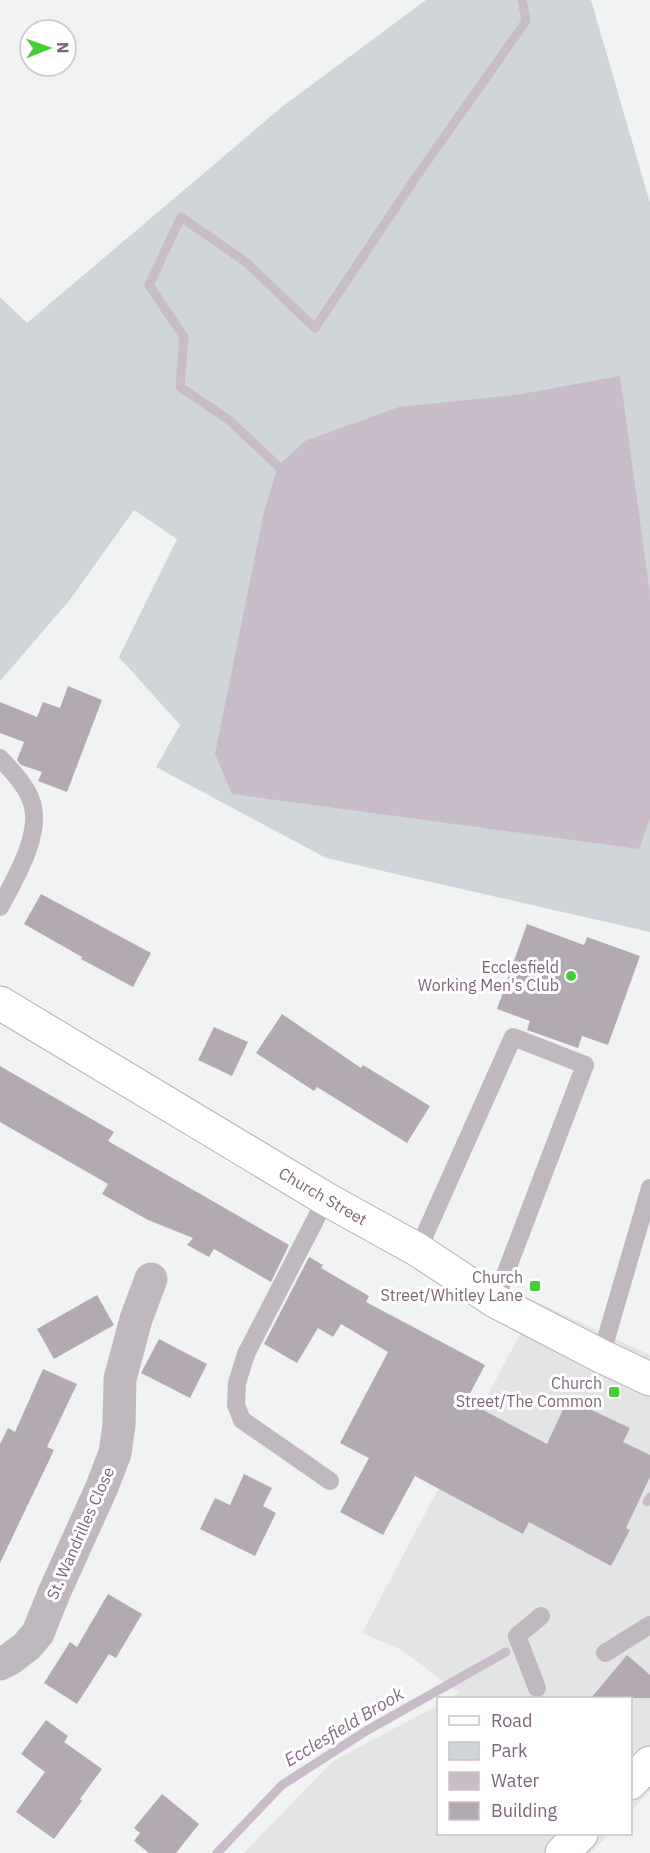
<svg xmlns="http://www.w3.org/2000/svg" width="650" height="1853" viewBox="0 0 650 1853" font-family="'IBM Plex Sans',sans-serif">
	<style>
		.built { fill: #e3e4e4 }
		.green { fill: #cfd5d8 }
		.water { fill: #c8bcc8 }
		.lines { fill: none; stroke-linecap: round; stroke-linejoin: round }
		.stream { stroke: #c8bcc8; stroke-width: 9 }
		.building { fill: #b3a9b3 }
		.secondary-casing { stroke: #b6adb5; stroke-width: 35 }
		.primary-casing { stroke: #b6aeb5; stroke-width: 35 }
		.service { stroke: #c0b8bf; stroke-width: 18 }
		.minor { stroke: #c0b8bf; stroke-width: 33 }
		.secondary { stroke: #fff; stroke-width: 33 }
		.primary { stroke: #fff; stroke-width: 33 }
		.poi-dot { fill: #43d033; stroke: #fff; stroke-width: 2 }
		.labels { text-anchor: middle; stroke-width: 6; stroke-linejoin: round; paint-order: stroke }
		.poi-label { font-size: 16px; fill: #7e657b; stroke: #fff; text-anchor: end }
		.street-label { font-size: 16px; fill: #7e657b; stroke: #fff }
		.water-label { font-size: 18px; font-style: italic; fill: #876b89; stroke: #fff }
	</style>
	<rect width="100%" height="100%" fill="#f0f3f2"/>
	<!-- built -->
	<g class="built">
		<path d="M 537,1302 L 650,1355 L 650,1791 L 631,1811 L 630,1698 L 450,1698 L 459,1693 L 402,1650 L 362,1633 Z"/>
		<path d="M 438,1705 L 438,1834 L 609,1834 L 590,1853 L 244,1853 L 332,1762 Z"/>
	</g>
	<!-- green -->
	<path class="green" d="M 426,0 L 591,0 L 650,203 L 650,932 L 326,858 L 156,767 L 180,725 L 119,657 L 177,539 L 134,510 L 69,601 L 0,681 L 0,297 L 27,323 L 283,106 Z"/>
	<!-- water -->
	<path class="water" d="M 620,376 L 650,594 L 650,818 L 639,849 L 232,794 L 215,754 L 264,512 L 278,466 L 305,441 L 399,407 L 516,395 Z"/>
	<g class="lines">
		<!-- stream -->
		<g class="stream">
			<path d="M 278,466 L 229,420 L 180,387 L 184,337 L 149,285 L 181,217 L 247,263 L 315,328 L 416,177 L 526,21 L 522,0"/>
			<path d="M 647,1502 L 650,1497"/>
			<path d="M 217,1853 L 282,1785 L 366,1731 L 506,1652"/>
		</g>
	</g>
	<!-- building -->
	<g class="building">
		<path d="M 68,686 L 102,700 L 67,792 L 38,781 L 42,772 L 21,765 L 17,760 L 24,742 L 0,733 L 0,702 L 37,717 L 43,702 L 60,708 Z"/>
		<path d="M 41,894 L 151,953 L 133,987 L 81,959 L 82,957 L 24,924 Z"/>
		<path d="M 527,924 L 584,945 L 587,937 L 640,956 L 608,1045 L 582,1036 L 578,1048 L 527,1030 L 530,1021 L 497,1009 Z"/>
		<path d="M 282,1014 L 361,1068 L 363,1065 L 430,1106 L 407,1143 L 317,1087 L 314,1091 L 256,1053 Z"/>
		<path d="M 214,1027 L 248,1042 L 232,1076 L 198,1060 Z"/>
		<path d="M 0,1066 L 114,1132 L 108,1141 L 289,1245 L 271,1282 L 214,1249 L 209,1257 L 187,1245 L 193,1238 L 148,1220 L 102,1194 L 108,1184 L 0,1122 Z"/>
		<path d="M 309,1257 L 323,1265 L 321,1268 L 369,1296 L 366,1302 L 485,1365 L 466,1401 L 547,1444 L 568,1399 L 630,1428 L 623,1442 L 650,1455 L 650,1477 L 626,1528 L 630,1530 L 611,1566 L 529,1522 L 523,1534 L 415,1476 L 383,1535 L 340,1512 L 369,1458 L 340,1443 L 388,1352 L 341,1324 L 333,1337 L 318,1328 L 297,1363 L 264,1344 Z"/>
		<path d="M 97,1295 L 114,1325 L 54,1359 L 37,1329 Z"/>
		<path d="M 159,1339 L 207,1364 L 190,1398 L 141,1373 Z"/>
		<path d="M 43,1369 L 77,1384 L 47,1447 L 54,1450 L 0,1563 L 0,1444 L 8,1428 L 15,1432 Z"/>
		<path d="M 244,1474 L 272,1488 L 263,1506 L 276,1513 L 255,1556 L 200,1529 L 215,1498 L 230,1505 Z"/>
		<path d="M 108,1594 L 142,1614 L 116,1658 L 109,1654 L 77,1704 L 44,1683 L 70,1642 L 77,1647 Z"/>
		<path d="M 627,1655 L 650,1675 L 650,1698 L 591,1698 Z"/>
		<path d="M 46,1720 L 68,1736 L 64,1742 L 102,1769 L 80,1799 L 82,1801 L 54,1839 L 16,1812 L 45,1772 L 21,1754 Z"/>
		<path d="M 162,1794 L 199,1824 L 176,1853 L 149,1853 L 134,1841 L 140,1833 L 134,1828 Z"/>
	</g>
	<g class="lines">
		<defs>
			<path id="secondary" d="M 0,1003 L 326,1199 L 418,1250 L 495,1301 L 601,1356 L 650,1379"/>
			<g id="primary">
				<path d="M 630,1783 L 650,1763"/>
				<path d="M 562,1853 L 581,1834"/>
			</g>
		</defs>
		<!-- secondary casing -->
		<use href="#secondary" class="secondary-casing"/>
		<!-- primary casing -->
		<use href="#primary" class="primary-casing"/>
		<!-- service -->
		<g class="service">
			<path d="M 0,758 C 12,771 27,786 32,803 C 42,834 15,879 0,907"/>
			<path d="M 326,1199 L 246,1354 L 237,1383 L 236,1405 L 242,1420 L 330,1481"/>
			<path d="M 418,1250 L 513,1037 L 585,1065 L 495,1301"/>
			<path d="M 601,1356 L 650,1188"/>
			<path d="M 605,1653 L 650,1625"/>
			<path d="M 537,1688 L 517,1636 L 541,1616"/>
		</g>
		<!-- minor -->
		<path class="minor" d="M 0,1664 L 10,1659 L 27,1646 L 38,1633 L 54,1593 L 102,1487 L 115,1453 L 119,1425 L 120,1379 L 136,1319 L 151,1279"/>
		<!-- secondary -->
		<use href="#secondary" class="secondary"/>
		<!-- primary -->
		<use href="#primary" class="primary"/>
	</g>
	<!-- markers -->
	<g class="poi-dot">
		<circle cx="571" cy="976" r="6"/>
		<rect x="529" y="1280" width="12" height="12" rx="3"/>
		<rect x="608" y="1386" width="12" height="12" rx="3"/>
	</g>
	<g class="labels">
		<!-- poi labels -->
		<g class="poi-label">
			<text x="559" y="973">Ecclesfield<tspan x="559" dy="18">Working Men's Club</tspan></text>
			<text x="523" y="1283">Church<tspan x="523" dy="18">Street/Whitley Lane</tspan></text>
			<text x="602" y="1389">Church<tspan x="602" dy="18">Street/The Common</tspan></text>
		</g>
		<!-- street labels -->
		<g class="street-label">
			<text transform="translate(323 1196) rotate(30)" y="6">Church Street</text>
			<text transform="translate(80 1533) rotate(-66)" y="6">St. Wandrilles Close</text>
		</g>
		<!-- water labels -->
		<g class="water-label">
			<text transform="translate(344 1727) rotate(-31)" y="6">Ecclesfield Brook</text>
		</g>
	</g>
	<!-- legend -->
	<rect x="437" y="1697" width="195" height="138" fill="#ffffff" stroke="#cbc1ca" stroke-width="1.5"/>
	<rect x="449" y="1716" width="30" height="9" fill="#ffffff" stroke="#cbc1ca" stroke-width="1.5"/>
	<text x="491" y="1727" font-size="18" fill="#7e657b">Road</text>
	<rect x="449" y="1742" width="30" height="18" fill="#cfd5d8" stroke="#cbc1ca" stroke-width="1.5"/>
	<text x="491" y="1757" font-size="18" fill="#7e657b">Park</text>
	<rect x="449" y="1772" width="30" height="18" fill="#c8bcc8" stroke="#cbc1ca" stroke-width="1.5"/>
	<text x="491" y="1787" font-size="18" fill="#7e657b">Water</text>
	<rect x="449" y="1802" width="30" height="18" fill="#b3a9b3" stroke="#cbc1ca" stroke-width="1.5"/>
	<text x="491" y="1817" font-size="18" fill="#7e657b">Building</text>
	<!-- north arrow -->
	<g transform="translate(48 48) rotate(89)"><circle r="28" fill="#ffffff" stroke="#cbc1ca" stroke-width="1.5"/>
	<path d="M0-4.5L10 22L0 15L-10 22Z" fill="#43d033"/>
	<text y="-9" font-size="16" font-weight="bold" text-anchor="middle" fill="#7e657b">N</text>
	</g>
</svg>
